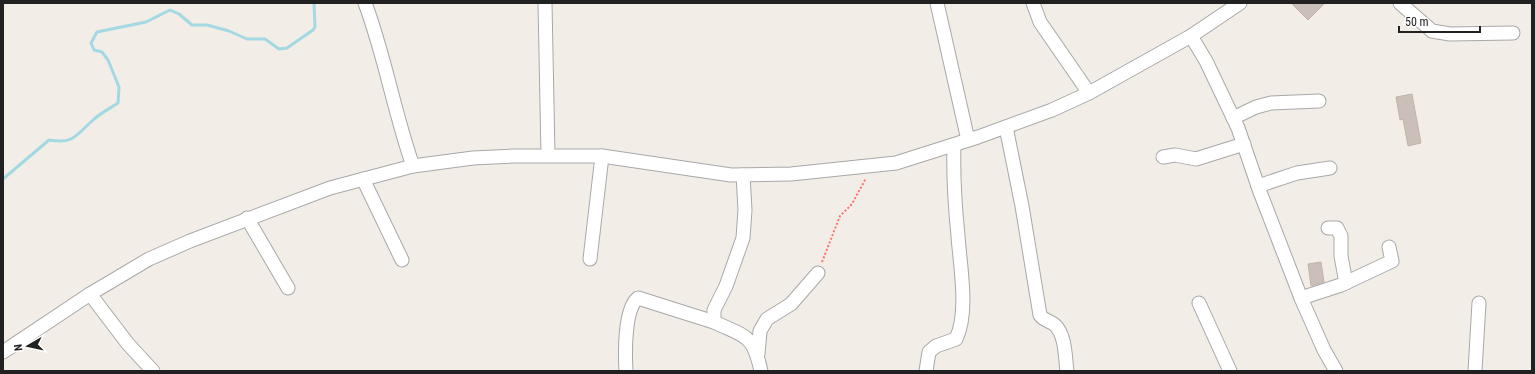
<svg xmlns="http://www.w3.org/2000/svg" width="1535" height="374" viewBox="0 0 1535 374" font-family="'Roboto Condensed',sans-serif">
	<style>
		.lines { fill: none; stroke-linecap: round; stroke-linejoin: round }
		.stream { stroke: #a4d8e2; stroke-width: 3 }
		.building { fill: #cac0b9; stroke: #c5b3a8 }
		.minor-casing { stroke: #a8a8a8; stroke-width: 15 }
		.path { stroke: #ff716b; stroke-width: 2; stroke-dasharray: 2 2; stroke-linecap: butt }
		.minor { stroke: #fff; stroke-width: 13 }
	</style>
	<rect width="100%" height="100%" fill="#f2eee7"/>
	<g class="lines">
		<!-- stream -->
		<path class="stream" d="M 3,179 L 49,140 C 74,144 75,136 92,121 C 99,114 109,109 118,103 L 119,87 L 108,60 L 102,52 L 94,50 L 91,43 L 97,32 L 146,22 L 170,10 L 179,14 L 192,25 L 207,25 L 229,31 L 247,39 L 265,39 L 279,49 L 287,48 L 313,30 L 315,27 L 314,3"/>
	</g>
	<!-- building -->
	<g class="building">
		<path d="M 1291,3 L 1325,3 L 1308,20 Z"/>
		<path d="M 1412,94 L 1421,143 L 1408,146 L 1403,119 L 1400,120 L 1396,97 Z"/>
		<path d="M 1321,262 L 1324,282 L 1311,286 L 1308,264 Z"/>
	</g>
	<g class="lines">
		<defs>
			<g id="minor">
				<path d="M 365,3 C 385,56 394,112 413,166"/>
				<path d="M 545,3 L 548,155"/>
				<path d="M 937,3 L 968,140"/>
				<path d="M 1033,3 L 1040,22 L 1089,93"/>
				<path d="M 1400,3 L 1432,31 L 1450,34 L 1513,33"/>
				<path d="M 1191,36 L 1206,61 L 1238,128 L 1260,192 L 1301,298 L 1324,350 L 1336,371"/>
				<path d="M 1233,118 L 1256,107 L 1271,103 L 1319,101"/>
				<path d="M 1006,127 L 1022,206 L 1040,315 C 1044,321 1051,321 1055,325 C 1066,336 1065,357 1067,371"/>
				<path d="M 1163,157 L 1175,155 L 1196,159 L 1244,144"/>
				<path d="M 743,175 L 745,210 L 743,238 L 726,286 L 714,310 L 714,322 C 746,337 753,334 761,371"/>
				<path d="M 363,179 L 402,260"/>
				<path d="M 1258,186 L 1297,173 L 1330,168"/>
				<path d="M 247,218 L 288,288"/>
				<path d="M 1328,228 L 1337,228 L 1341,236 L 1341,256 L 1346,283"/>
				<path d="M 590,259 L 602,156"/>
				<path d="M 90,294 L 128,344 L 153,371"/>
				<path d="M 1301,298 L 1341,285 L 1392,261 L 1389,247"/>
				<path d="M 1199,303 L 1230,371"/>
				<path d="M 3,352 L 90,294 L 149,259 L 190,241 L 330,188 L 413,166 L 473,158 L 514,156 L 602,156 L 731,175 L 791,174 L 896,163 L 978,137 L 1052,110 L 1089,93 L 1191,36 L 1240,3"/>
				<path d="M 758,354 L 760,331 L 767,319 L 791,304 L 818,273"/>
				<path d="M 626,371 C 625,354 624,309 638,298 L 714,322"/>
				<path d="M 926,371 L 929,352 L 936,346 L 956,339 C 969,313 960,265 958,236 C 955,206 953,175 954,145"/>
				<path d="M 1475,371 L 1479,303"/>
			</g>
		</defs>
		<!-- minor casing -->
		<use href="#minor" class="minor-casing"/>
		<!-- path -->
		<path class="path" d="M 822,262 L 840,216 L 852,204 L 866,178"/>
		<!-- minor -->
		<use href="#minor" class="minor"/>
	</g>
	<!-- border -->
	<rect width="1535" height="374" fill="none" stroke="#212121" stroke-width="8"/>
	<!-- north arrow -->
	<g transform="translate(28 346) rotate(261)" stroke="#ffffff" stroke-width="3" paint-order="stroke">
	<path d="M0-3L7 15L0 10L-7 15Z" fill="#212121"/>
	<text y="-6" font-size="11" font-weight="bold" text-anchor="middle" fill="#212121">N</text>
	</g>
	<!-- scale -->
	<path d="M1399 26v6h81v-6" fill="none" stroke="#212121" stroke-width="2"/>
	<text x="1405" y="26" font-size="12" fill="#212121" stroke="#ffffff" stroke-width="3" paint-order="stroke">50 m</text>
</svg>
